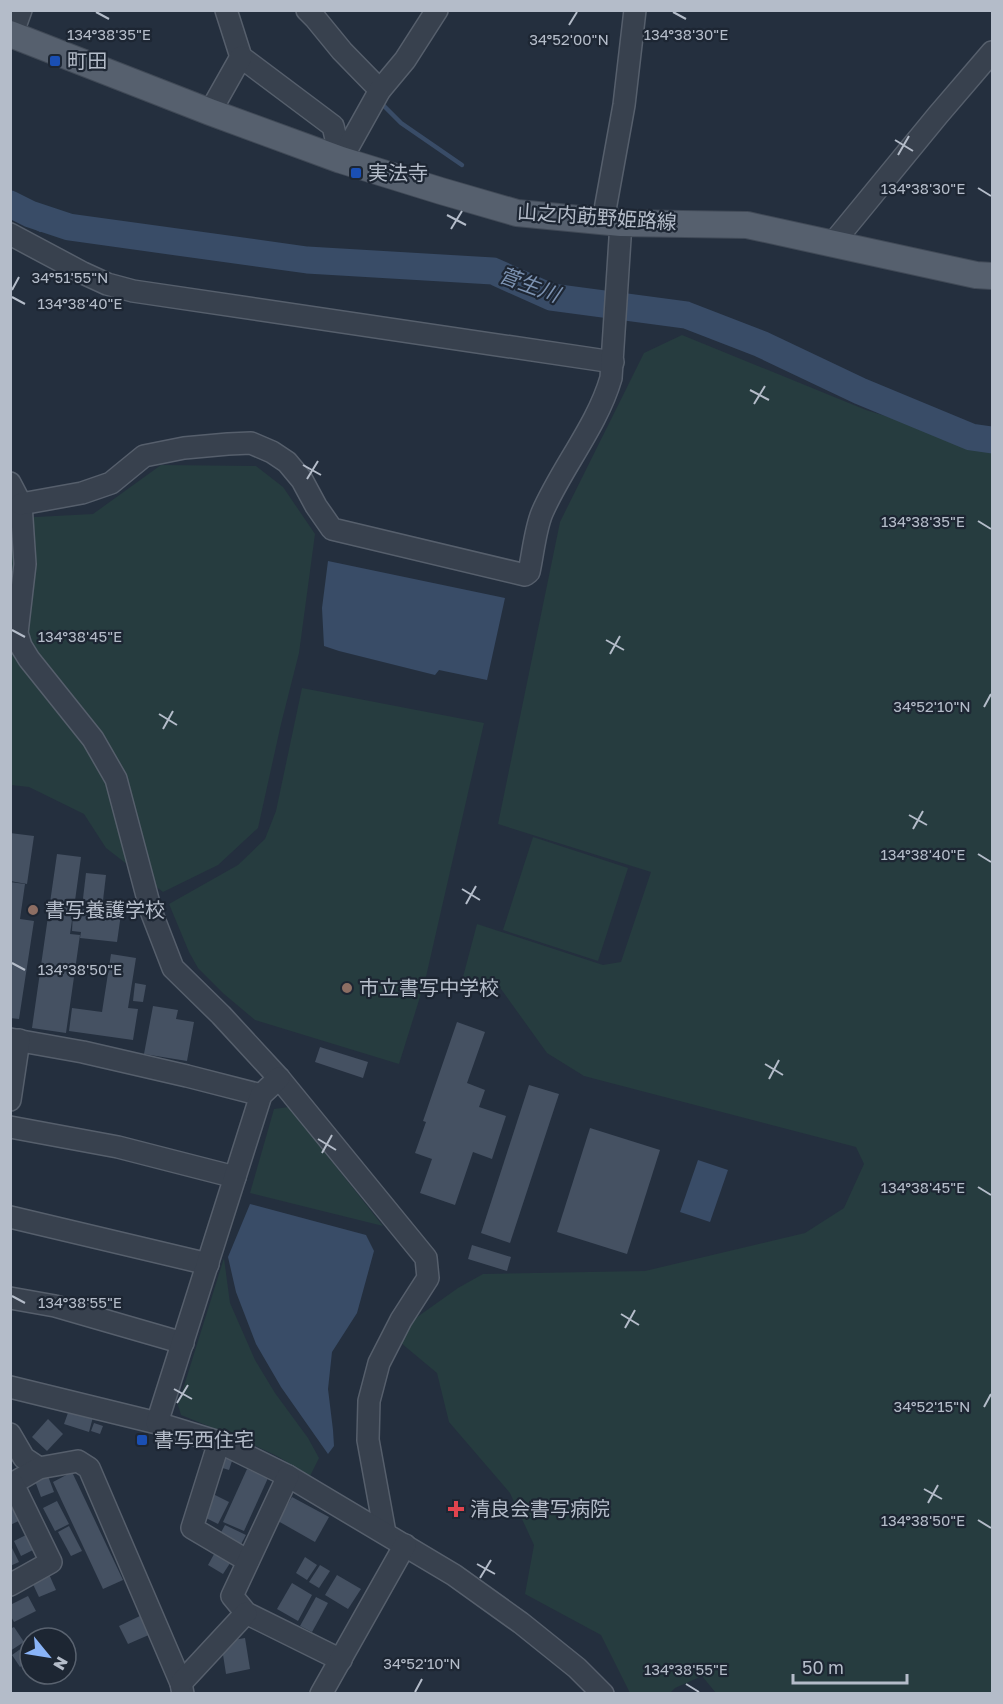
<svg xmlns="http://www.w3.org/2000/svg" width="1003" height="1704" viewBox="0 0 1003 1704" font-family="'Golos Text','Noto Sans JP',sans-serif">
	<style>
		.green { fill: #263c3f }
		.water { fill: #394c67 }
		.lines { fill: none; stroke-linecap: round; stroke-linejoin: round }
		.stream { stroke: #394c67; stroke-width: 4.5 }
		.river { stroke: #394c67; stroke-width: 27 }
		.building { fill: #455162 }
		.minor-casing { stroke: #565f6c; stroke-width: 24 }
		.major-casing { stroke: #414a57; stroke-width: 28 }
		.minor { stroke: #38414e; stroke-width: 21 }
		.major { stroke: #56606e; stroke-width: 26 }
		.ticks { fill: none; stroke: #b4bcc9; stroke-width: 2 }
		.transit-dot { fill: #1a4fb4; stroke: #1d2633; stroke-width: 2 }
		.education-dot { fill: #8d6e63; stroke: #1d2633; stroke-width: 2 }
		.health-dot { fill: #e0444e; stroke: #1d2633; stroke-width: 2 }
		.labels { text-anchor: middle; stroke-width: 4.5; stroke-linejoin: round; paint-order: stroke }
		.poi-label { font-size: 20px; fill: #b4bcc9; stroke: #1d2633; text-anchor: start }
		.street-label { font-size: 20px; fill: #b4bcc9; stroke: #1d2633 }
		.water-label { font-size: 21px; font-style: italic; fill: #7c92b1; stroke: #1d2633 }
		.ticks-label { font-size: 15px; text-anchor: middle; fill: #b4bcc9; stroke: #1d2633; stroke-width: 4.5; stroke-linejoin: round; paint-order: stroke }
	</style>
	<rect width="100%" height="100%" fill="#242f3e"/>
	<!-- green -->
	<g class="green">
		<path d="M 682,335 L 866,410 L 992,449 L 992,1693 L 716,1693 L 702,1676 L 675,1688 L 670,1693 L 630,1693 L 601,1635 L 525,1594 L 534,1545 L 510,1493 L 449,1422 L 437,1373 L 401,1343 L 413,1320 L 458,1288 L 483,1274 L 645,1271 L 805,1233 L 844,1208 L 864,1164 L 856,1147 L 584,1076 L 547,1053 L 501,989 L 463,977 L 477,924 L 603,965 L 621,962 L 651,872 L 498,824 L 560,522 L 644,353 Z"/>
		<path d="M 161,465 L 256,466 L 283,487 L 315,534 L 299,653 L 281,724 L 258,828 L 218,865 L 163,892 L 106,848 L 84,814 L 29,787 L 11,785 L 10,503 L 17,518 L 93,514 Z"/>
		<path d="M 302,688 L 484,723 L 425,981 L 399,1064 L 255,1020 L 224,994 L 198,968 L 189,952 L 169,904 L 238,865 L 265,839 L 276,811 Z"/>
		<path d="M 533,837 L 628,868 L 598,961 L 503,930 Z"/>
		<path d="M 289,1107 L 383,1226 L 250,1193 L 274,1109 Z"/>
		<path d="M 224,1258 L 230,1303 L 255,1360 L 275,1393 L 308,1438 L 319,1458 L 310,1476 L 277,1456 L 243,1440 L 181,1415 L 178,1405 Z"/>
	</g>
	<!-- water -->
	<g class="water">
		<path d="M 10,191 L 59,219 L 108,233 L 40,232 L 11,217 Z"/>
		<path d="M 328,561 L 505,598 L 487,680 L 439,670 L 435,675 L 339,651 L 324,646 L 322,608 Z"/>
		<path d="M 698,1160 L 728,1170 L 710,1222 L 680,1212 Z"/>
		<path d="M 250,1204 L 366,1235 L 374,1251 L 357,1313 L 332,1352 L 328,1389 L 333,1430 L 334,1446 L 328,1454 L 281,1387 L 256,1344 L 236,1292 L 228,1257 Z"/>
	</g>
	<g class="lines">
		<!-- stream -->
		<path class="stream" d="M 380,102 L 401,123 L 462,165"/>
		<!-- river -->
		<path class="river" d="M 10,204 L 30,214 L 69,227 L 307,260 L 493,271 L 551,297 L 686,315 L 761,344 L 860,391 L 971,437 L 992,440"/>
	</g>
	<!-- building -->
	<g class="building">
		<path d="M 10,833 L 34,836 L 27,884 L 10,881 Z"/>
		<path d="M 57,854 L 81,857 L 74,908 L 121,914 L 117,942 L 80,938 L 81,932 L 72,931 L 73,913 L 70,934 L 80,935 L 66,1033 L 32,1028 Z"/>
		<path d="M 86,873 L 106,875 L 102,909 L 82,907 Z"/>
		<path d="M 10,882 L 25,884 L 20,919 L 34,921 L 19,1019 L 10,1018 Z"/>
		<path d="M 111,954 L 136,958 L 128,1008 L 138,1009 L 133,1040 L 69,1031 L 72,1008 L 102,1012 Z"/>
		<path d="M 135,983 L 146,985 L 143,1002 L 133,1001 Z"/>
		<path d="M 153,1006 L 178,1010 L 176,1019 L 194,1022 L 187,1061 L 144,1054 Z"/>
		<path d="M 457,1022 L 485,1032 L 467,1083 L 485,1090 L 479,1107 L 506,1116 L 492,1159 L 473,1152 L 455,1205 L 420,1193 L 432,1159 L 415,1153 L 426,1122 L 423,1121 Z"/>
		<path d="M 320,1047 L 368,1062 L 363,1078 L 315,1062 Z"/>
		<path d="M 529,1085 L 559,1094 L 510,1243 L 481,1233 Z"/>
		<path d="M 590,1128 L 660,1150 L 627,1254 L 557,1232 Z"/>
		<path d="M 472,1245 L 511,1257 L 507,1271 L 468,1259 Z"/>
		<path d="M 69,1410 L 93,1417 L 89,1432 L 64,1424 Z"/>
		<path d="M 48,1419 L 63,1434 L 47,1451 L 32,1437 Z"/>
		<path d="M 94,1423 L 103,1426 L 100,1434 L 91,1431 Z"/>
		<path d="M 217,1452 L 233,1458 L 229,1470 L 213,1465 Z"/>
		<path d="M 247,1469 L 268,1478 L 244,1531 L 223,1522 Z"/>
		<path d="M 72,1472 L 123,1580 L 103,1589 L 53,1482 Z"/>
		<path d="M 48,1476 L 54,1492 L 41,1497 L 35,1481 Z"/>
		<path d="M 209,1492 L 229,1502 L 218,1524 L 198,1514 Z"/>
		<path d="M 292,1497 L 329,1517 L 315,1542 L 278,1521 Z"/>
		<path d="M 57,1501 L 69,1524 L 55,1531 L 43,1508 Z"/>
		<path d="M 15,1503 L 23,1519 L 10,1525 L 10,1505 Z"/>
		<path d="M 225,1525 L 246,1535 L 239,1548 L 218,1538 Z"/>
		<path d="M 69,1526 L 82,1551 L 71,1556 L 58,1532 Z"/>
		<path d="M 28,1534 L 35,1549 L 21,1556 L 14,1541 Z"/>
		<path d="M 10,1544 L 19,1562 L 10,1566 Z"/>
		<path d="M 218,1547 L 234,1557 L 223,1574 L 208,1565 Z"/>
		<path d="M 305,1557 L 317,1565 L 307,1580 L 296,1573 Z"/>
		<path d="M 320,1565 L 330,1571 L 319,1588 L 309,1582 Z"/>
		<path d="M 48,1572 L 56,1590 L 39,1597 L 31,1580 Z"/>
		<path d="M 337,1575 L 361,1589 L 348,1609 L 325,1595 Z"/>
		<path d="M 292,1583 L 312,1595 L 298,1621 L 277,1609 Z"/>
		<path d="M 28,1596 L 36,1611 L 14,1622 L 10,1615 L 10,1605 Z"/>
		<path d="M 316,1597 L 328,1603 L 312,1632 L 300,1626 Z"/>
		<path d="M 142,1615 L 151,1634 L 128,1644 L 119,1626 Z"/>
		<path d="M 14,1627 L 24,1642 L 10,1651 L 10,1629 Z"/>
		<path d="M 245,1638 L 250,1669 L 226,1674 L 221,1642 Z"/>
		<path d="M 26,1645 L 30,1652 L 30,1661 L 20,1667 L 12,1655 Z"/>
	</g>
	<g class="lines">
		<defs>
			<g id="minor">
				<path d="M 226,10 L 241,57 L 333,126 L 341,160"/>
				<path d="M 307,10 L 315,18 L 342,51 L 380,90"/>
				<path d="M 12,35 L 21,10"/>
				<path d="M 210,112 L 241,57"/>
				<path d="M 341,160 L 380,90 L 405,60 L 437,10"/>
				<path d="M 603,221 L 624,105 L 635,10"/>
				<path d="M 10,234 L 83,273 L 107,284 L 133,291 L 613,362"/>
				<path d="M 833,243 L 938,115 L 992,52"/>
				<path d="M 10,483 L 21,504 L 25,564 L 17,633 L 21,646 L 29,659 L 93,739 L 116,779 L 151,911 L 173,968 L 221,1015 L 279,1078 L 426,1258 L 428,1278 L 401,1320 L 379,1363 L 369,1401 L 368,1440 L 385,1533"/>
				<path d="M 21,504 L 82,493 L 111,483 L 144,456 L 184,448 L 228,444 L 251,443 L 272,452 L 287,462 L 302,480 L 316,506 L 332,529 L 525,575 L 529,572 C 533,554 535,530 542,513 C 562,467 597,426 611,378 L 621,223"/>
				<path d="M 10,1039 L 83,1052 L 187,1076 L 261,1095"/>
				<path d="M 10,1100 L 19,1040"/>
				<path d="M 10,1127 L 118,1147 L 235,1177"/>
				<path d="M 10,1217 L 208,1264"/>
				<path d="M 10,1298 L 55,1306 L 183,1343"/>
				<path d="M 10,1387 L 157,1423 L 219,1442 L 288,1476 L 454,1575 L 521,1623 L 577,1668 L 603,1694"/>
				<path d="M 157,1423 L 261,1095 L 279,1078"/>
				<path d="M 10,1434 L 24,1458 L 39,1468"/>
				<path d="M 219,1442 L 192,1528 L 248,1561"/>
				<path d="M 288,1476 L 232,1596 L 246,1613 L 341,1660"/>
				<path d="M 10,1485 L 39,1468 L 78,1461 L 89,1468 L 181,1683 L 183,1694"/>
				<path d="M 10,1585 L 51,1562 L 13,1484"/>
				<path d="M 181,1683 L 246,1613"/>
				<path d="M 321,1694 L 405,1545"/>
			</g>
			<path id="major" d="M 10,34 L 210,112 L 341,160 L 441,191 L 517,213 L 621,223 L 747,225 L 976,275 L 992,276"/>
		</defs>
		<!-- minor casing -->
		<use href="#minor" class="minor-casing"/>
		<!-- major casing -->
		<use href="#major" class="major-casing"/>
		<!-- minor -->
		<use href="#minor" class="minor"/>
		<!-- major -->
		<use href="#major" class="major"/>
	</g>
	<!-- ticks -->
	<path class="ticks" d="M 96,12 L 109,19M 673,12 L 686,19M 569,25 L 577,12M 895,140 L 913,151M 898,155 L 909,136M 978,188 L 991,196M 447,215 L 466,225M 451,229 L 462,211M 12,290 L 19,277M 12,297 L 25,304M 750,390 L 769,400M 754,404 L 765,386M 303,465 L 321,475M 307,479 L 318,461M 978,521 L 991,529M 12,630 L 25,637M 606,640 L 624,650M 610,654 L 620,636M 984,707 L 991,694M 159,714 L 177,725M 163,729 L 173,711M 909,815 L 927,825M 913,829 L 923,811M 978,854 L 991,862M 462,889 L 480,900M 466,904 L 476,886M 12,963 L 25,970M 765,1064 L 783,1075M 769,1079 L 779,1060M 318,1139 L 336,1150M 322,1153 L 332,1135M 978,1187 L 991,1195M 12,1296 L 25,1303M 621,1314 L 639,1325M 625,1328 L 635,1310M 174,1389 L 192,1399M 177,1403 L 188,1385M 984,1407 L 991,1394M 924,1489 L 942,1499M 928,1503 L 938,1485M 978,1520 L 991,1528M 477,1564 L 495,1574M 480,1578 L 491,1560M 686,1684 L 699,1692M 415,1692 L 422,1679"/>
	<!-- markers -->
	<g class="transit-dot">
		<rect x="49" y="55" width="12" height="12" rx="3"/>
		<rect x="350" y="167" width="12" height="12" rx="3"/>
		<rect x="136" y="1434" width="12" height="12" rx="3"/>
	</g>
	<g class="education-dot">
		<circle cx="33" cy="910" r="6"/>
		<circle cx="347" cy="988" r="6"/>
	</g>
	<path class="health-dot" d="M453 1500h6v6h6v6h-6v6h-6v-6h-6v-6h6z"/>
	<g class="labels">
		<!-- poi labels -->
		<g class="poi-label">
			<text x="67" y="68">町田</text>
			<text x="368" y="180">実法寺</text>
			<text x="45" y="917">書写養護学校</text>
			<text x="359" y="995">市立書写中学校</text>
			<text x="154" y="1447">書写西住宅</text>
			<text x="470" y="1516">清良会書写病院</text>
		</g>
		<!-- street labels -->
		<g class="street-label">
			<text transform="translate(597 217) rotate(4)" y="7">山之内莇野姫路線</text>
		</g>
		<!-- water labels -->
		<g class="water-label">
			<text transform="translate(529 285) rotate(20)" y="7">菅生川</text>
		</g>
	</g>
	<g class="ticks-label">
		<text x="109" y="40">134°38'35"E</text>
		<text x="686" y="40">134°38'30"E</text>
		<text x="569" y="45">34°52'00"N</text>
		<text x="923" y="194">134°38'30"E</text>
		<text x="70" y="283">34°51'55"N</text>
		<text x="80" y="309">134°38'40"E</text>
		<text x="923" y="527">134°38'35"E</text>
		<text x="80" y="642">134°38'45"E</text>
		<text x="932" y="712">34°52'10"N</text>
		<text x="923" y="860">134°38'40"E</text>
		<text x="80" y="975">134°38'50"E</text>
		<text x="923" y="1193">134°38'45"E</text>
		<text x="80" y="1308">134°38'55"E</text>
		<text x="932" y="1412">34°52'15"N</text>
		<text x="923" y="1526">134°38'50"E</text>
		<text x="422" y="1669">34°52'10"N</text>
		<text x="686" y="1675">134°38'55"E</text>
	</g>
	<!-- border -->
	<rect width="1003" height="1704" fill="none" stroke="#b4bcc9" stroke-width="24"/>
	<!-- north arrow -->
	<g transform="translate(48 1656) rotate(120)"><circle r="28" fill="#1d2633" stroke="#59626f" stroke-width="1.5"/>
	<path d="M0-4.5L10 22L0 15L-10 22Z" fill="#8ab4f8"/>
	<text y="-9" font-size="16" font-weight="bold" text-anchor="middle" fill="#b4bcc9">N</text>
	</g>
	<!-- scale -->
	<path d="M793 1674v9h114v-9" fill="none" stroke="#b4bcc9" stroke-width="3"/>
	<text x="802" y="1674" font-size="18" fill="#b4bcc9" stroke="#1d2633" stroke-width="4.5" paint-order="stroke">50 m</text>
</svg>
